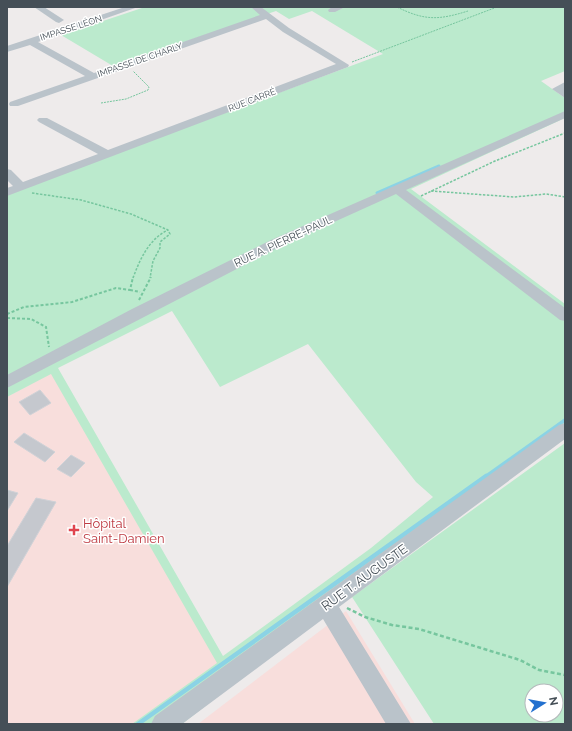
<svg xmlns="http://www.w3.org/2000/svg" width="572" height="731" viewBox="0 0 572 731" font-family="Raleway,sans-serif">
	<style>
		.medical { fill: #f8dedc }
		.green { fill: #bbeacd; fill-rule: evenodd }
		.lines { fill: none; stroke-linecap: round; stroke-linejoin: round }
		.stream-far2 { stroke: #8bd3e5; stroke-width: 3 }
		.stream-far1 { stroke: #8bd3e5; stroke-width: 3.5 }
		.stream { stroke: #8bd3e5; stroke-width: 4.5 }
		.building { fill: #c5c8ce; stroke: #d0d2d7 }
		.path-far3 { stroke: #76c69e; stroke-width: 1; stroke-dasharray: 2 1; stroke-linecap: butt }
		.path-far2 { stroke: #76c69e; stroke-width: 1.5; stroke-dasharray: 2.5 1.5; stroke-linecap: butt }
		.path-far1 { stroke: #76c69e; stroke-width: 2; stroke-dasharray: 3 2; stroke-linecap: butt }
		.path { stroke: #76c69e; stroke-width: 2.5; stroke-dasharray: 4 2.5; stroke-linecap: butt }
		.minor { fill: #bac3ca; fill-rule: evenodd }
		.health-dot { fill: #e0444e; stroke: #fff; stroke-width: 1.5 }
		.labels { text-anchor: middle; stroke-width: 3; stroke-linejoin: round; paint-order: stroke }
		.far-street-label { font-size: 9px; fill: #454f57; stroke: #fff }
		.street-label { font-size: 11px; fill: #454f57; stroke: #fff }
		.near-health-label { font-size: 13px; fill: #be3a42; stroke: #fff; text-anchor: start }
		.near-street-label { font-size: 13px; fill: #454f57; stroke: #fff }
	</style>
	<rect width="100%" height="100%" fill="#eeebeb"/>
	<!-- medical -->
	<g class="medical">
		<path d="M 51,373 L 218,663 L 132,724 L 7,724 L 7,397 Z"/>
		<path d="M 346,611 L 415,724 L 198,724 Z"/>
	</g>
	<!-- green -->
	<g class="green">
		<path d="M 145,7 L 565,7 L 565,71 L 541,81 L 565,98 L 565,118 L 411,189 L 565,304 L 565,433 L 511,470 L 182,724 L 132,724 L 217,663 L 51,374 L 7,397 L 7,194 L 383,54 L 312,11 L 289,19 L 276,11 L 113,66 L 61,35 ZM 172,311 L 220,387 L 308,344 L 416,482 L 433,497 L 371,548 L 223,656 L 58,368 Z"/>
		<path d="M 565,443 L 565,724 L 434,724 L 352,597 ZM 532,691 L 556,691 L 556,715 L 532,715 Z"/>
	</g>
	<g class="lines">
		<!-- stream-far2 -->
		<path class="stream-far2" d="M 377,193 L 439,166"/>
		<!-- stream-far1 -->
		<path class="stream-far1" d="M 485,477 L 565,420"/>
		<!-- stream -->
		<path class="stream" d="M 138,724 L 486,476"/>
	</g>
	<!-- building -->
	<g class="building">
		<path d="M 40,390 L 51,403 L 30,415 L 19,402 Z"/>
		<path d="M 24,433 L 55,452 L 45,462 L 14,442 Z"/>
		<path d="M 71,455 L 85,463 L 71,477 L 57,469 Z"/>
		<path d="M 7,490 L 18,493 L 7,511 Z"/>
		<path d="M 36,498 L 56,502 L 7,587 L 7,546 Z"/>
	</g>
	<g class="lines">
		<!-- path-far3 -->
		<g class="path-far3">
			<path d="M 397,7 C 425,21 439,20 468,11"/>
			<path d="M 352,62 L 497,7"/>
			<path d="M 101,103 L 126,99 L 148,90 L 149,87 L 133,71"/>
		</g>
		<!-- path-far2 -->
		<g class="path-far2">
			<path d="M 431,191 L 514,197 L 546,194 L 565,197"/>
			<path d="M 32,193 L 81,200 L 131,214 L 168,230 L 170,234 L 160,242 L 160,248 L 153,261 L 150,278"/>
			<path d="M 421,196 L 495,161 L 565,133"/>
			<path d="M 133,278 C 140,259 149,239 168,230"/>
		</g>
		<!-- path-far1 -->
		<g class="path-far1">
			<path d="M 130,290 L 140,292"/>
			<path d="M 139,300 L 151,277"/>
			<path d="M 7,314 L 24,307 L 72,302 L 116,288 L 130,290 L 133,277"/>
			<path d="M 7,318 L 31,319 L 46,327 L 49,347"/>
		</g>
		<!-- path -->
		<path class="path" d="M 347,608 L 365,617 L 392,625 L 419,629 L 520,660 L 539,670 L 565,675"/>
		<!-- minor -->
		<g class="minor">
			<path d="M 34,7 L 44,7 L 64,20 L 59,23 L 56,22 Z"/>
			<path d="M 125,7 L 138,7 L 38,42 L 94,73 L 260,15 L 251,7 L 261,7 L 289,28 L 349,65 L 348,67 L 7,196 L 7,188 L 13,186 L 7,180 L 7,169 L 11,170 L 23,182 L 98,154 L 39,122 L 37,120 L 39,118 L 47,118 L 108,150 L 336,64 L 283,32 L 266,19 L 18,106 L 10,106 L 9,104 L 10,102 L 85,76 L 30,45 L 7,52 L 7,46 Z"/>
			<path d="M 332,7 L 345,7 L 335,12 L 329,12 L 328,10 Z"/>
			<path d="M 565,82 L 565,98 L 552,89 Z"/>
			<path d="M 565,111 L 565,118 L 406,190 L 565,308 L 565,321 L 560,320 L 396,194 L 281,246 L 7,388 L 7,375 L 132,309 L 271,240 Z"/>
			<path d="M 565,423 L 565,439 L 339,607 L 411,724 L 386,724 L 323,619 L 182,724 L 151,724 L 155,716 L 559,425 Z"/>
		</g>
	</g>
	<!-- markers -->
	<path class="health-dot" d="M72 524h4v4h4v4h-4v4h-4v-4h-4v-4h4z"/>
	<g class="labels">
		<!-- far-street labels -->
		<g class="far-street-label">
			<text transform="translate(71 28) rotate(-18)" y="3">IMPASSE LÉON</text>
			<text transform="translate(140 60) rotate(-19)" y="3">IMPASSE DE CHARLY</text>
			<text transform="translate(252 100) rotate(-21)" y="3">RUE CARRÉ</text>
		</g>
		<!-- street labels -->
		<g class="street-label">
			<text transform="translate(283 241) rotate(-25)" y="4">RUE A. PIERRE-PAUL</text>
		</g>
		<!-- near-health labels -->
		<g class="near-health-label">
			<text x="83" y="528">Hôpital<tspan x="83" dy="15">Saint-Damien</tspan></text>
		</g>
		<!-- near-street labels -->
		<g class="near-street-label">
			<text transform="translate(364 577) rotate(-36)" y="5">RUE T. AUGUSTE</text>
		</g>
	</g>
	<!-- border -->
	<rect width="572" height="731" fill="none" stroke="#454f57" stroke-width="16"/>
	<!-- north arrow -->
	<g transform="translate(544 703) rotate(79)"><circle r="19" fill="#ffffff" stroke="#b5b9bc"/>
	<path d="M0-3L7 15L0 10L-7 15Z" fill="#2471cf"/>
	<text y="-6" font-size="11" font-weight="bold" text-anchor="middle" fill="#454f57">N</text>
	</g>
</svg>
